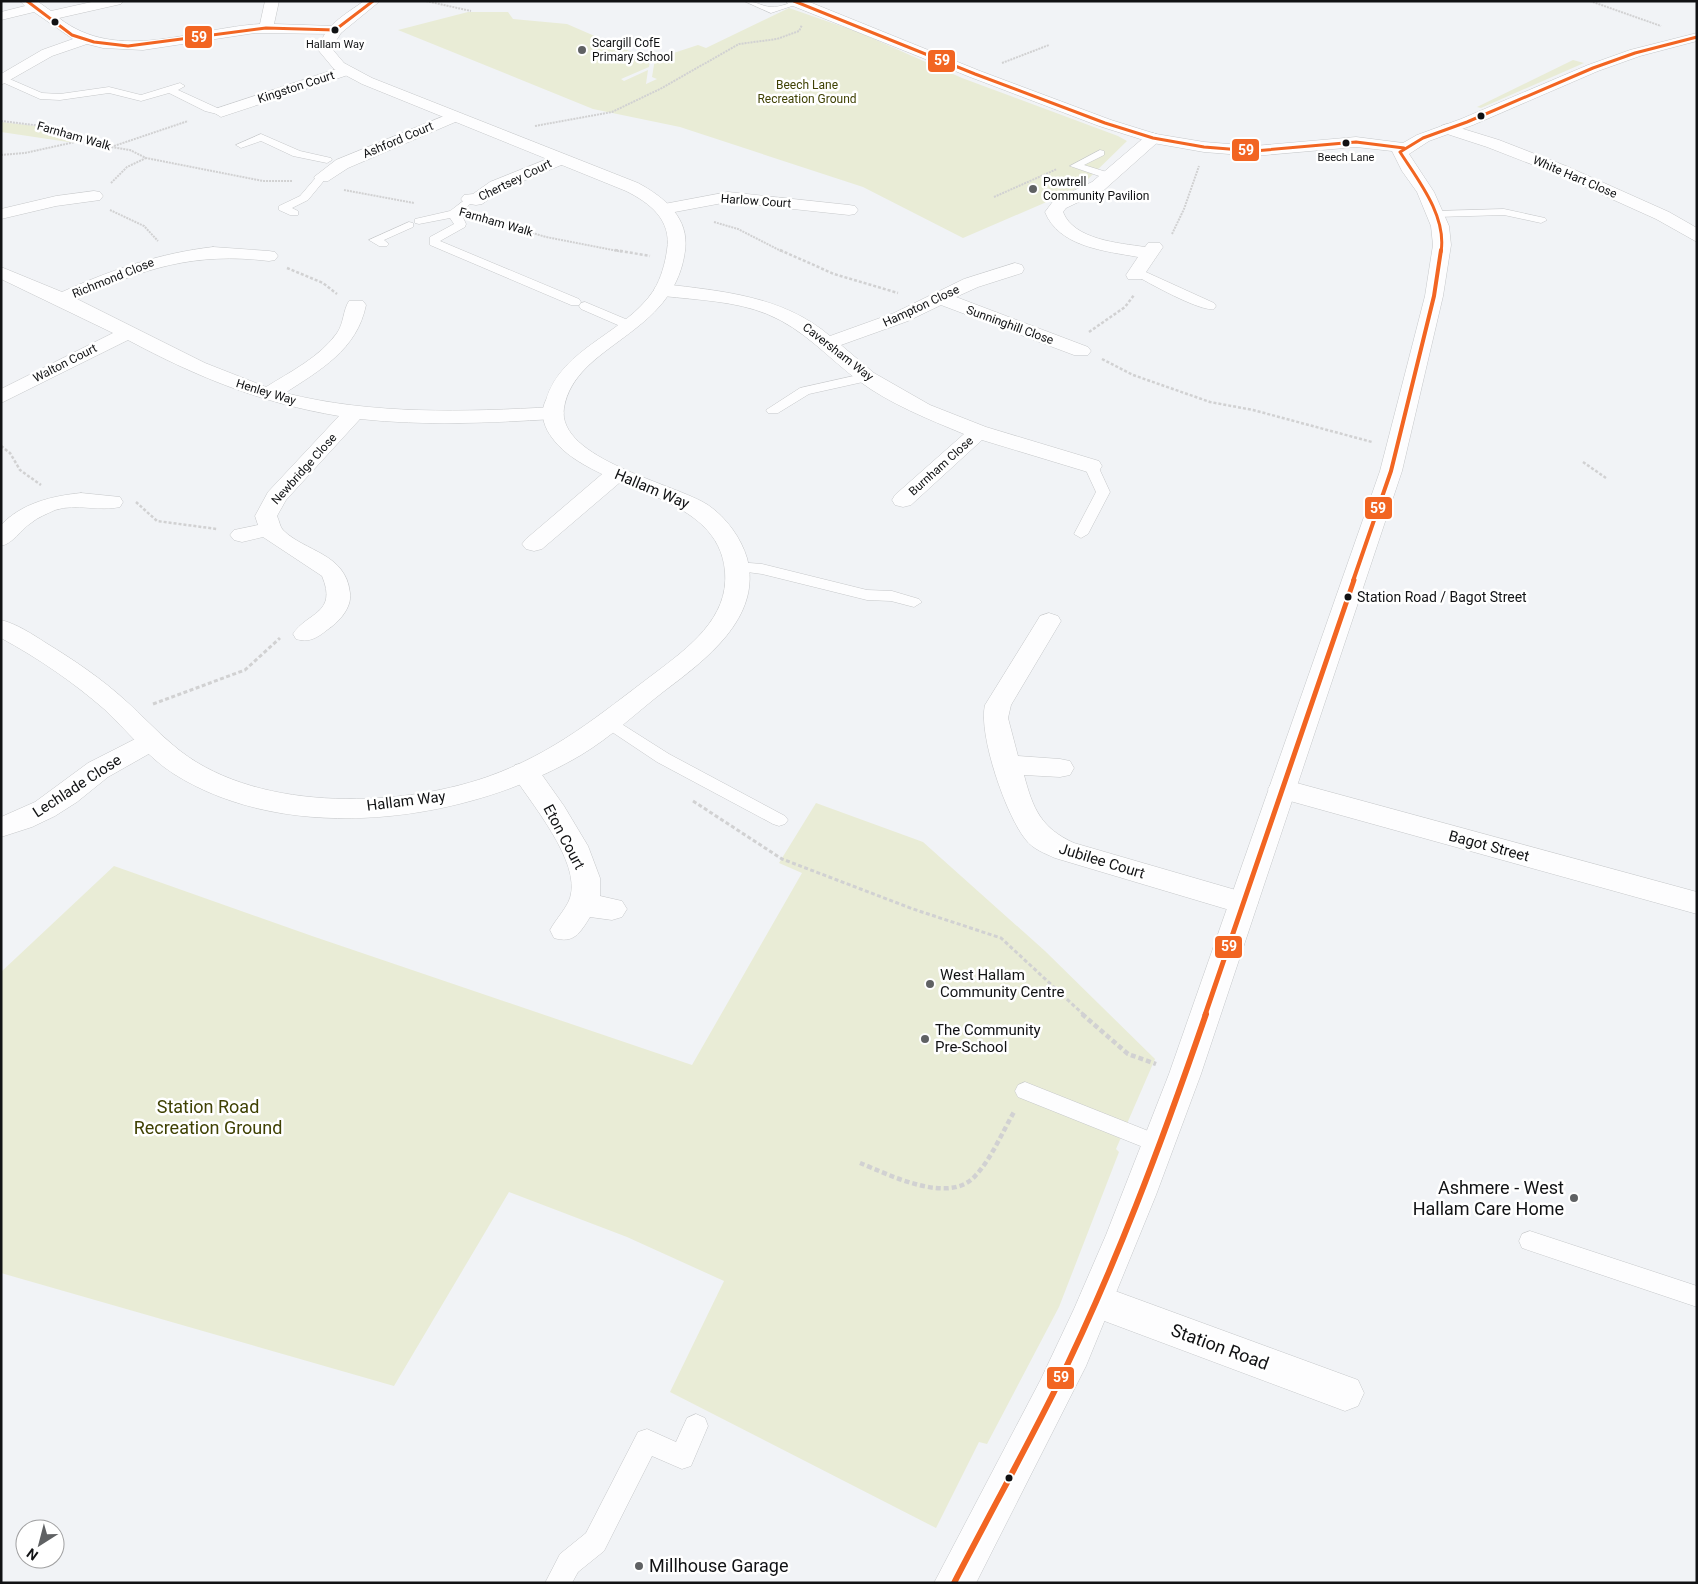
<svg xmlns="http://www.w3.org/2000/svg" width="1698" height="1584" viewBox="0 0 1698 1584" font-family="Roboto,sans-serif">
	<style>
		.green { fill: #e9ecd6 }
		.lines { fill: none; stroke-linecap: round; stroke-linejoin: round }
		.lane-casing { stroke: #c6c8ca; stroke-width: 1 }
		.street-casing { stroke: #c6c8ca; stroke-width: 1 }
		.secondary-casing { stroke: #c6c8ca; stroke-width: 1 }
		.path-far3 { stroke: #d1d1d2; stroke-width: 2; stroke-dasharray: 2 1; stroke-linecap: butt }
		.path-far2 { stroke: #d1d1d2; stroke-width: 2.5; stroke-dasharray: 3 2; stroke-linecap: butt }
		.path-far1 { stroke: #d1d1d2; stroke-width: 3; stroke-dasharray: 4 2.5; stroke-linecap: butt }
		.path { stroke: #d1d1d2; stroke-width: 4.5; stroke-dasharray: 5 3; stroke-linecap: butt }
		.lane { fill: #fdfdfe; fill-rule: evenodd }
		.street { fill: #fdfdfe; fill-rule: evenodd }
		.secondary { fill: #fdfdfe; fill-rule: evenodd }
		.bus-1-far3-casing { stroke: #fff; stroke-width: 5 }
		.bus-1-far2-casing { stroke: #fff; stroke-width: 7 }
		.bus-1-far1-casing { stroke: #fff; stroke-width: 9 }
		.bus-1-casing { stroke: #fff; stroke-width: 10 }
		.bus-1-far3 { stroke: #f26522; stroke-width: 3 }
		.bus-1-far2 { stroke: #f26522; stroke-width: 4 }
		.bus-1-far1 { stroke: #f26522; stroke-width: 5 }
		.bus-1 { stroke: #f26522; stroke-width: 6 }
		.bus-dot { fill: #111214; stroke: #fff; stroke-width: 2 }
		.poi-dot { fill: #5f6163; stroke: #fff; stroke-width: 2 }
		.labels { text-anchor: middle; stroke-width: 5; stroke-linejoin: round; paint-order: stroke }
		.far-bus-label { font-size: 11px; fill: #111214; stroke: #fff }
		.far-poi-label { font-size: 12px; fill: #111214; stroke: #fff; text-anchor: start }
		.far-park-label { font-size: 12px; fill: #3f4103; stroke: #fff }
		.far-street-label { font-size: 12px; fill: #111214; stroke: #fff }
		.bus-label { font-size: 14px; fill: #111214; stroke: #fff; text-anchor: start }
		.street-label { font-size: 15px; fill: #111214; stroke: #fff }
		.poi-label { font-size: 15px; fill: #111214; stroke: #fff; text-anchor: start }
		.near-park-label { font-size: 18px; fill: #3f4103; stroke: #fff }
		.near-poi-label { font-size: 18px; fill: #111214; stroke: #fff; text-anchor: end }
		.near-street-label { font-size: 18px; fill: #111214; stroke: #fff }
		.line-badge { stroke: #fff; stroke-width: 2 }
		.badge-label { font-size: 14px; text-anchor: middle; font-weight: bold; fill: #fff }
	</style>
	<rect width="100%" height="100%" fill="#f1f3f6"/>
	<!-- green -->
	<g class="green">
		<path d="M 789,8 L 858,32 L 962,78 L 1118,136 L 1127,141 L 1085,182 L 1072,191 L 963,238 L 863,187 L 680,127 L 593,109 L 398,30 L 468,12 L 508,12 L 513,19 L 567,24 L 650,60 L 649,67 L 621,79 L 624,81 L 648,70 L 646,84 L 657,79 L 652,77 L 655,59 L 698,45 L 706,48 Z"/>
		<path d="M 1573,60 L 1584,63 L 1481,108 L 1477,107 Z"/>
		<path d="M 1,122 L 53,128 L 87,140 L 75,143 L 1,132 Z"/>
		<path d="M 816,803 L 923,842 L 1045,951 L 1155,1059 L 1116,1149 L 1119,1152 L 1059,1307 L 987,1444 L 979,1442 L 936,1528 L 670,1392 L 724,1281 L 627,1237 L 509,1192 L 394,1386 L 1,1273 L 1,972 L 114,866 L 312,936 L 692,1065 L 802,873 L 779,863 Z"/>
	</g>
	<g class="lines">
		<defs>
			<g id="lane">
				<path d="M 744,1 C 755,1 761,6 771,7 C 781,8 792,0 801,3 L 771,13 Z"/>
				<path d="M 5,77 L 42,93 L 60,94 L 109,87 L 141,95 L 180,83 L 185,86 L 178,90 L 226,112 L 221,115 L 205,111 L 169,93 L 141,101 L 109,93 L 60,100 L 40,99 L 2,82 L 1,78 Z"/>
				<path d="M 261,134 L 300,151 L 331,158 L 332,160 L 327,163 L 293,156 L 261,141 L 241,148 L 236,145 Z"/>
				<path d="M 1100,150 L 1104,151 L 1104,155 L 1084,165 L 1113,174 L 1113,178 L 1105,178 L 1070,166 Z"/>
				<path d="M 322,174 L 327,177 L 308,200 L 292,208 L 298,211 L 298,215 L 290,215 L 279,210 L 279,206 L 300,196 L 318,175 Z"/>
				<path d="M 470,196 L 475,199 L 461,213 L 466,224 L 465,227 L 440,241 L 579,299 L 581,302 L 579,305 L 571,305 L 430,245 L 430,237 L 454,224 L 450,218 L 419,224 L 415,223 L 415,219 L 450,211 Z"/>
				<path d="M 1504,209 L 1545,218 L 1547,220 L 1541,223 L 1504,215 L 1437,217 L 1431,214 L 1437,211 Z"/>
				<path d="M 409,222 L 413,223 L 413,227 L 384,240 L 389,244 L 387,246 L 379,246 L 369,240 Z"/>
				<path d="M 1137,268 L 1214,303 L 1216,306 L 1214,309 C 1200,312 1147,282 1133,274 L 1133,270 Z"/>
				<path d="M 585,302 L 635,323 L 637,326 L 631,330 L 627,329 L 581,309 L 579,306 L 581,303 Z"/>
				<path d="M 867,373 L 872,374 L 873,377 L 872,380 L 809,394 L 778,413 L 768,413 L 766,410 L 800,388 Z"/>
				<path d="M 1091,462 L 1098,466 L 1110,492 L 1088,534 L 1081,538 L 1074,534 L 1096,492 L 1084,466 Z"/>
				<path d="M 737,562 L 762,564 L 867,590 L 892,591 L 919,599 L 922,602 L 914,607 L 891,601 L 867,600 L 762,574 L 732,570 L 729,567 Z"/>
				<path d="M 609,716 L 669,754 L 785,816 L 788,820 L 785,824 L 779,826 L 773,824 L 657,762 L 603,726 L 601,722 L 603,718 Z"/>
				<path d="M 1025,1082 L 1166,1138 L 1169,1144 L 1166,1150 L 1158,1153 L 1018,1097 L 1015,1091 L 1018,1085 Z"/>
				<path d="M 1530,1231 L 1697,1286 L 1697,1307 L 1522,1248 L 1519,1241 L 1522,1234 Z"/>
				<path d="M 696,1414 L 705,1418 L 708,1426 L 691,1466 L 682,1469 L 652,1456 L 604,1551 L 578,1572 L 572,1583 L 545,1583 L 560,1554 L 586,1533 L 638,1432 L 647,1429 L 676,1442 L 687,1418 Z"/>
			</g>
			<g id="street">
				<path d="M 20,1 L 37,1 L 51,11 L 96,1 L 123,1 L 121,4 L 59,18 C 118,64 193,28 260,24 L 265,1 L 279,1 L 274,24 L 335,26 L 342,30 L 335,34 L 255,33 L 143,50 L 103,48 L 87,44 L 52,56 L 1,85 L 1,74 L 42,50 L 73,39 L 34,12 L 1,20 L 1,12 L 25,6 Z"/>
				<path d="M 346,66 L 354,71 L 351,74 L 227,115 L 221,117 L 213,112 L 215,109 Z"/>
				<path d="M 454,112 L 460,114 L 462,117 L 460,120 L 348,168 L 328,181 L 316,181 L 314,177 L 336,160 Z"/>
				<path d="M 1447,124 L 1499,140 L 1566,166 L 1669,212 L 1697,228 L 1697,242 L 1656,219 L 1554,173 L 1487,147 L 1441,132 L 1439,129 L 1441,126 Z"/>
				<path d="M 1153,133 L 1159,135 L 1161,138 L 1159,141 L 1104,190 L 1066,208 L 1063,212 C 1074,240 1119,243 1145,247 L 1148,243 L 1160,243 L 1163,247 L 1144,275 L 1142,279 L 1128,279 L 1126,275 L 1138,257 C 1105,251 1059,247 1045,212 L 1054,200 L 1092,182 L 1147,135 Z"/>
				<path d="M 560,154 L 566,155 L 568,159 L 566,163 L 502,190 L 482,204 L 476,205 L 464,203 L 461,199 L 464,195 L 473,194 L 490,182 Z"/>
				<path d="M 94,191 L 100,192 L 103,196 L 100,200 L 56,206 L 1,219 L 1,209 L 56,196 Z"/>
				<path d="M 728,192 L 849,205 L 855,206 L 858,210 L 855,214 L 849,215 L 728,202 L 664,214 L 658,213 L 655,209 L 658,205 L 664,204 Z"/>
				<path d="M 213,247 L 269,251 L 275,252 L 278,256 L 275,260 L 269,261 C 194,252 145,268 77,299 L 205,363 L 266,387 C 290,372 320,357 337,333 C 344,323 343,310 349,301 L 363,301 L 366,305 C 357,350 320,370 285,393 C 373,415 464,412 554,407 L 561,409 L 564,413 L 561,417 L 554,419 C 489,423 425,426 360,419 L 286,500 L 277,516 C 279,520 280,527 283,530 C 305,552 346,553 350,593 C 352,608 339,622 327,630 C 317,638 309,643 296,639 L 293,634 C 307,612 338,614 322,576 L 263,537 L 242,542 L 234,540 L 230,535 L 234,530 L 258,525 L 255,516 L 268,492 L 339,416 C 261,403 197,377 128,340 L 1,403 L 1,389 L 113,333 L 1,279 L 1,267 L 62,292 C 111,270 160,253 213,247 Z"/>
				<path d="M 1015,263 L 1022,265 L 1024,269 L 1022,273 L 978,287 L 956,297 L 1088,347 L 1091,351 L 1088,355 L 1074,355 L 941,305 L 908,321 L 841,345 L 874,373 L 930,405 L 986,427 L 1099,461 L 1102,466 L 1099,471 L 1091,473 L 982,440 L 911,505 L 903,507 L 895,505 L 892,500 L 895,495 L 964,434 C 928,419 890,404 859,381 C 828,358 804,329 767,314 C 735,301 698,300 663,296 L 656,294 L 654,290 L 656,286 L 663,284 C 722,291 783,296 830,336 L 894,313 L 964,279 Z"/>
				<path d="M 616,467 L 624,469 L 627,474 L 624,479 L 542,549 L 534,551 L 526,549 L 522,544 L 526,539 L 608,469 Z"/>
				<path d="M 81,493 L 120,497 L 123,502 L 120,507 C 99,512 77,503 55,510 C 47,514 38,517 31,523 C 20,530 14,543 1,546 L 1,525 C 22,503 52,496 81,493 Z"/>
				<path d="M 1049,613 L 1058,616 L 1061,621 L 1011,705 L 1008,718 L 1018,756 L 1060,759 L 1070,761 L 1074,768 L 1070,775 L 1060,777 L 1024,775 C 1033,809 1041,828 1074,843 L 1253,895 L 1258,903 L 1253,911 L 1243,914 L 1055,858 C 1044,853 1033,849 1026,840 C 1006,816 978,734 985,705 L 1037,621 L 1040,616 Z"/>
				<path d="M 152,732 L 161,735 L 165,741 L 161,747 L 108,777 L 77,802 L 55,816 L 32,827 L 1,837 L 1,817 L 35,802 L 88,763 L 143,735 Z"/>
				<path d="M 525,763 L 535,765 L 564,806 L 588,846 L 600,878 L 600,896 L 622,901 L 627,909 L 622,917 L 612,920 L 590,917 C 580,933 574,944 554,938 L 550,930 C 556,919 566,909 570,898 C 582,862 529,801 511,772 L 515,765 Z"/>
				<path d="M 1282,779 L 1697,892 L 1697,914 L 1272,796 L 1268,789 L 1272,782 Z"/>
				<path d="M 1096,1284 L 1358,1380 L 1364,1393 L 1358,1406 L 1345,1411 L 1083,1313 L 1078,1301 L 1083,1289 Z"/>
			</g>
			<g id="secondary">
				<path d="M 364,1 L 380,1 L 341,33 L 334,44 L 333,50 L 344,63 L 372,78 L 638,183 C 664,197 690,218 685,251 C 674,336 575,343 564,408 C 556,459 676,484 708,505 C 726,517 741,538 747,558 C 763,618 704,661 663,692 C 636,713 611,737 581,755 C 468,822 290,847 174,774 C 147,757 127,730 104,709 C 73,682 38,658 1,638 L 1,620 C 17,624 32,634 46,643 C 74,660 102,679 126,701 C 142,715 156,731 173,745 C 250,812 395,809 487,777 C 555,753 599,715 655,673 C 688,648 729,618 725,572 C 719,493 605,494 558,445 C 550,436 543,426 543,414 C 542,410 544,404 546,400 C 562,347 625,334 654,290 C 661,278 665,264 667,250 C 672,220 650,203 626,191 L 362,84 L 334,69 L 319,51 C 321,27 346,14 364,1 Z"/>
				<path d="M 786,1 L 807,1 L 980,71 L 1111,120 L 1156,134 L 1204,142 L 1254,146 L 1356,137 L 1403,143 L 1417,135 L 1461,119 L 1588,65 L 1630,50 L 1697,33 L 1697,41 L 1640,56 L 1598,71 L 1473,125 L 1429,141 L 1409,154 L 1434,192 L 1449,226 L 1451,245 L 1443,296 L 1402,471 L 1201,1074 L 1156,1195 L 1086,1366 L 976,1583 L 934,1583 L 1041,1379 L 1074,1309 L 1106,1235 L 1169,1074 L 1380,471 L 1425,296 L 1433,245 L 1431,226 L 1417,192 L 1402,171 L 1392,151 L 1356,147 L 1254,156 L 1204,152 L 1153,143 L 1099,126 L 970,77 L 788,4 Z"/>
			</g>
		</defs>
		<!-- lane casing -->
		<use href="#lane" class="lane-casing"/>
		<!-- street casing -->
		<use href="#street" class="street-casing"/>
		<!-- secondary casing -->
		<use href="#secondary" class="secondary-casing"/>
		<!-- path-far3 -->
		<g class="path-far3">
			<path d="M 426,1 L 471,11"/>
			<path d="M 1590,1 L 1661,26"/>
			<path d="M 1002,63 L 1049,45"/>
			<path d="M 1,121 L 42,126 L 98,145 L 130,150 L 146,158 L 263,181 L 292,181"/>
			<path d="M 535,126 L 612,112 L 660,89 L 739,44 L 777,39 L 799,31 L 802,25"/>
			<path d="M 114,146 L 188,121"/>
			<path d="M 1,155 L 25,153 L 84,140"/>
			<path d="M 111,183 L 127,167 L 146,158"/>
			<path d="M 344,190 L 414,203"/>
			<path d="M 994,197 L 1057,169"/>
			<path d="M 110,210 L 144,226 L 158,241"/>
			<path d="M 486,219 L 546,237 L 623,252"/>
			<path d="M 714,222 L 738,229 L 783,252"/>
			<path d="M 1172,234 L 1184,209 L 1199,166"/>
		</g>
		<!-- path-far2 -->
		<g class="path-far2">
			<path d="M 615,250 L 650,256"/>
			<path d="M 780,250 L 834,274 L 898,293"/>
			<path d="M 287,268 L 323,283 L 337,294"/>
			<path d="M 1089,332 L 1125,307 L 1134,295"/>
			<path d="M 1102,359 L 1133,375 L 1210,402 L 1253,410 L 1372,442"/>
			<path d="M 1,446 L 10,453 L 20,470 L 41,485"/>
			<path d="M 1583,462 L 1606,478"/>
			<path d="M 136,502 L 157,521 L 217,529"/>
		</g>
		<!-- path-far1 -->
		<g class="path-far1">
			<path d="M 153,704 L 245,670 L 280,638"/>
			<path d="M 693,801 L 782,859 L 913,909 L 1001,938 L 1084,1015"/>
		</g>
		<!-- path -->
		<g class="path">
			<path d="M 1082,1014 L 1128,1054 L 1156,1064"/>
			<path d="M 860,1163 C 890,1175 950,1206 976,1175 C 991,1159 1003,1131 1014,1112"/>
		</g>
		<!-- lane -->
		<use href="#lane" class="lane"/>
		<!-- street -->
		<use href="#street" class="street"/>
		<!-- secondary -->
		<use href="#secondary" class="secondary"/>
		<defs>
			<g id="bus-1-far3">
				<path d="M 27,1 L 72,35 L 94,42 L 128,46 L 266,28 L 335,30 L 373,1"/>
				<path d="M 794,1 L 975,74 L 1105,123 L 1153,138 L 1204,147 L 1254,151 L 1356,142 L 1404,148"/>
				<path d="M 1441,252 C 1447,216 1418,180 1400,152 L 1423,138 L 1467,122 L 1593,68 L 1635,53 L 1697,37"/>
			</g>
			<path id="bus-1-far2" d="M 1353,581 L 1391,471 L 1434,296 L 1441,250"/>
			<path id="bus-1-far1" d="M 1205,1015 L 1354,580"/>
			<path id="bus-1" d="M 954,1583 C 987,1519 1022,1456 1054,1392 C 1114,1271 1162,1142 1206,1014"/>
		</defs>
		<!-- bus-1-far3 casing -->
		<use href="#bus-1-far3" class="bus-1-far3-casing"/>
		<!-- bus-1-far2 casing -->
		<use href="#bus-1-far2" class="bus-1-far2-casing"/>
		<!-- bus-1-far1 casing -->
		<use href="#bus-1-far1" class="bus-1-far1-casing"/>
		<!-- bus-1 casing -->
		<use href="#bus-1" class="bus-1-casing"/>
		<!-- bus-1-far3 -->
		<use href="#bus-1-far3" class="bus-1-far3"/>
		<!-- bus-1-far2 -->
		<use href="#bus-1-far2" class="bus-1-far2"/>
		<!-- bus-1-far1 -->
		<use href="#bus-1-far1" class="bus-1-far1"/>
		<!-- bus-1 -->
		<use href="#bus-1" class="bus-1"/>
	</g>
	<!-- markers -->
	<g class="bus-dot">
		<circle cx="55" cy="22" r="4.5"/>
		<circle cx="335" cy="30" r="4.5"/>
		<circle cx="1481" cy="116" r="4.5"/>
		<circle cx="1346" cy="143" r="4.5"/>
		<circle cx="1348" cy="597" r="4.5"/>
		<circle cx="1009" cy="1478" r="4.5"/>
	</g>
	<g class="poi-dot">
		<circle cx="582" cy="50" r="5"/>
		<circle cx="1033" cy="189" r="5"/>
		<circle cx="930" cy="984" r="5"/>
		<circle cx="925" cy="1039" r="5"/>
		<circle cx="1574" cy="1198" r="5"/>
		<circle cx="639" cy="1566" r="5"/>
	</g>
	<g class="labels">
		<!-- far-bus labels -->
		<g class="far-bus-label">
			<text x="335" y="48">Hallam Way</text>
			<text x="1346" y="161">Beech Lane</text>
		</g>
		<!-- far-poi labels -->
		<g class="far-poi-label">
			<text x="592" y="47">Scargill CofE<tspan x="592" dy="14">Primary School</tspan></text>
			<text x="1043" y="186">Powtrell<tspan x="1043" dy="14">Community Pavilion</tspan></text>
		</g>
		<!-- far-park labels -->
		<g class="far-park-label">
			<text x="807" y="89">Beech Lane<tspan x="807" dy="14">Recreation Ground</tspan></text>
		</g>
		<!-- far-street labels -->
		<g class="far-street-label">
			<text transform="translate(296 87) rotate(-18)" y="4">Kingston Court</text>
			<text transform="translate(74 136) rotate(16)" y="4">Farnham Walk</text>
			<text transform="translate(398 140) rotate(-23)" y="4">Ashford Court</text>
			<text transform="translate(1575 177) rotate(23)" y="4">White Hart Close</text>
			<text transform="translate(515 180) rotate(-26)" y="4">Chertsey Court</text>
			<text transform="translate(756 201) rotate(4)" y="4">Harlow Court</text>
			<text transform="translate(496 222) rotate(16)" y="4">Farnham Walk</text>
			<text transform="translate(113 278) rotate(-22)" y="4">Richmond Close</text>
			<text transform="translate(921 306) rotate(-25)" y="4">Hampton Close</text>
			<text transform="translate(1010 325) rotate(20)" y="4">Sunninghill Close</text>
			<text transform="translate(838 352) rotate(38)" y="4">Caversham Way</text>
			<text transform="translate(65 363) rotate(-27)" y="4">Walton Court</text>
			<text transform="translate(266 392) rotate(17)" y="4">Henley Way</text>
			<text transform="translate(941 466) rotate(-42)" y="4">Burnham Close</text>
			<text transform="translate(304 469) rotate(-48)" y="4">Newbridge Close</text>
		</g>
		<!-- bus labels -->
		<g class="bus-label">
			<text x="1357" y="602">Station Road / Bagot Street</text>
		</g>
		<!-- street labels -->
		<g class="street-label">
			<text transform="translate(652 489) rotate(23)" y="5">Hallam Way</text>
			<text transform="translate(77 786) rotate(-33)" y="5">Lechlade Close</text>
			<text transform="translate(406 801) rotate(-7)" y="5">Hallam Way</text>
			<text transform="translate(564 837) rotate(62)" y="5">Eton Court</text>
			<text transform="translate(1489 846) rotate(15)" y="5">Bagot Street</text>
			<text transform="translate(1102 861) rotate(17)" y="5">Jubilee Court</text>
		</g>
		<!-- poi labels -->
		<g class="poi-label">
			<text x="940" y="980">West Hallam<tspan x="940" dy="17">Community Centre</tspan></text>
			<text x="935" y="1035">The Community<tspan x="935" dy="17">Pre-School</tspan></text>
		</g>
		<!-- near-park labels -->
		<g class="near-park-label">
			<text x="208" y="1113">Station Road<tspan x="208" dy="21">Recreation Ground</tspan></text>
		</g>
		<!-- near-poi labels -->
		<g class="near-poi-label">
			<text x="1564" y="1194">Ashmere - West<tspan x="1564" dy="21">Hallam Care Home</tspan></text>
			<text x="649" y="1572" text-anchor="start">Millhouse Garage</text>
		</g>
		<!-- near-street labels -->
		<g class="near-street-label">
			<text transform="translate(1220 1347) rotate(20)" y="6">Station Road</text>
		</g>
	</g>
	<g class="line-badge">
		<rect x="184" y="25" width="29" height="24" rx="5" fill="#f26522"/>
		<rect x="927" y="49" width="29" height="24" rx="5" fill="#f26522"/>
		<rect x="1231" y="138" width="29" height="24" rx="5" fill="#f26522"/>
		<rect x="1364" y="496" width="29" height="24" rx="5" fill="#f26522"/>
		<rect x="1214" y="935" width="29" height="24" rx="5" fill="#f26522"/>
		<rect x="1046" y="1366" width="29" height="24" rx="5" fill="#f26522"/>
	</g>
	<g class="badge-label">
		<text x="199" y="42">59</text>
		<text x="942" y="65">59</text>
		<text x="1246" y="155">59</text>
		<text x="1378" y="513">59</text>
		<text x="1229" y="951">59</text>
		<text x="1061" y="1382">59</text>
	</g>
	<!-- border -->
	<rect width="1698" height="1584" fill="none" stroke="#111214" stroke-width="5"/>
	<!-- north arrow -->
	<g transform="translate(40 1544) rotate(216)"><circle r="24" fill="#ffffff" stroke="#a0a0a1"/>
	<path d="M0-4L9 19L0 12L-9 19Z" fill="#5f6163"/>
	<text y="-8" font-size="14" font-weight="bold" text-anchor="middle" fill="#111214">N</text>
	</g>
</svg>
